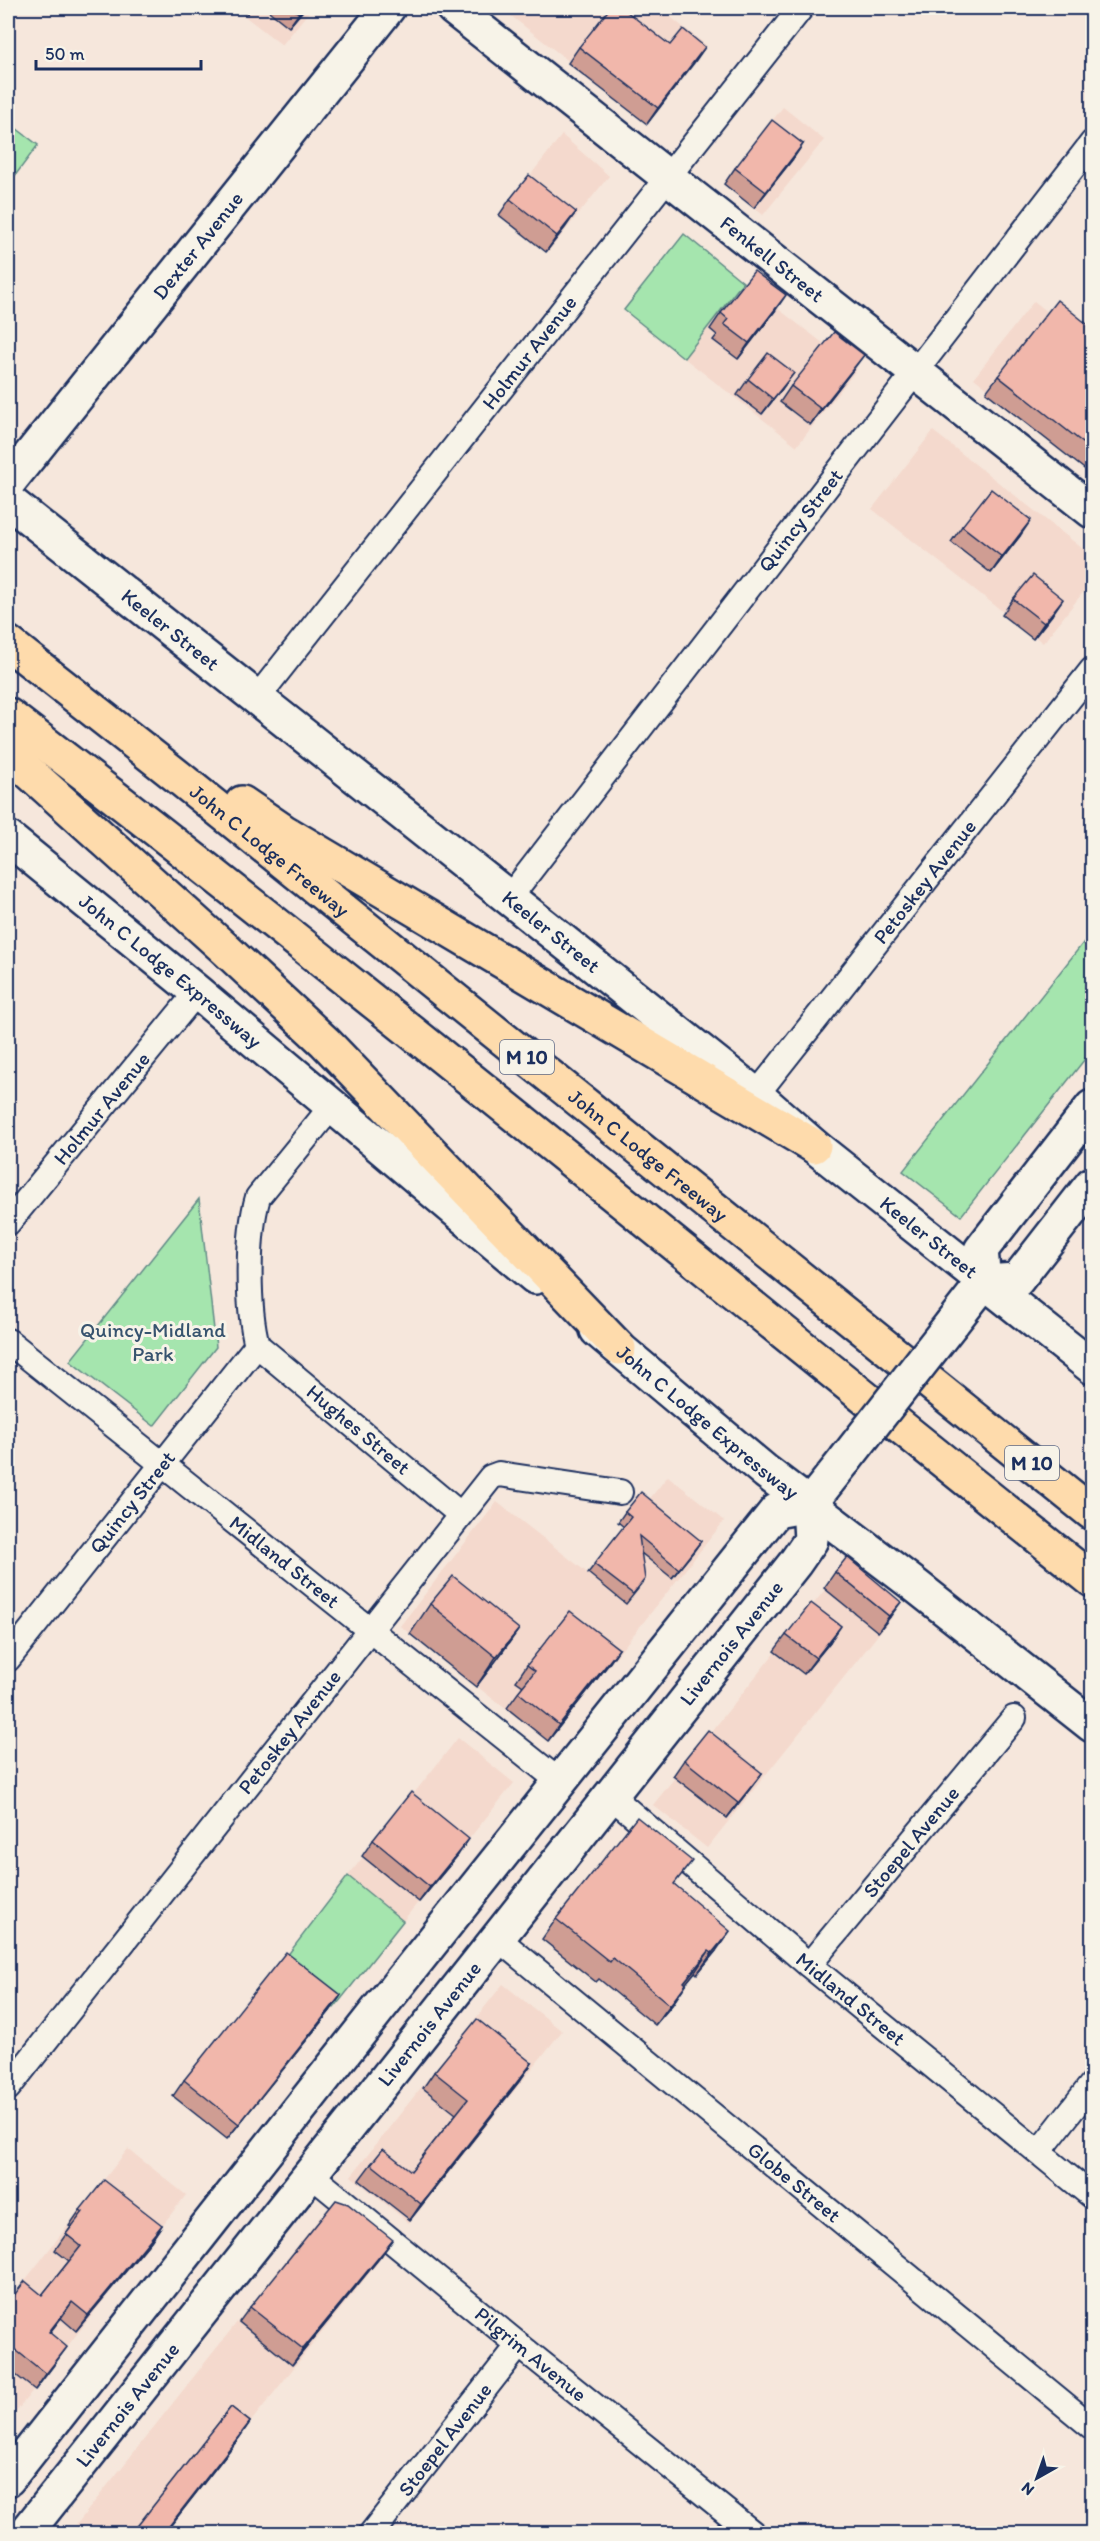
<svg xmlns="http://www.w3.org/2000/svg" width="1100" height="2541" viewBox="0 0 1100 2541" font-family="Itim,sans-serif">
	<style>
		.built { fill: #f4d9cd }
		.green { fill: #a5e5ae; stroke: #608a86; stroke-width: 1.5 }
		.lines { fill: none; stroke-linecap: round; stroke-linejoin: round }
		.street-casing { stroke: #1b2f5e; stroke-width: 28 }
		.secondary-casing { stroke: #1b2f5e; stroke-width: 38 }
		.highway-casing { stroke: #1b2f5e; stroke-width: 38 }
		.street { stroke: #f7f3e8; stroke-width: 24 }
		.secondary { stroke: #f7f3e8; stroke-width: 33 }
		.highway { stroke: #fedbac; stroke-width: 33 }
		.secondary-bridge-casing { stroke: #1b2f5e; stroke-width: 38; stroke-linecap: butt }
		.secondary-bridge { stroke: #f7f3e8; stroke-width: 33 }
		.wall { fill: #cf9d93; stroke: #1b2f5e; stroke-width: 1.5 }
		.shaded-wall { fill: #a98078; stroke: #1b2f5e; stroke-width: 1.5 }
		.building { fill: #f1b7ab; stroke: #1b2f5e; stroke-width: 1.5 }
		.labels { text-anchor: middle; stroke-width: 6; stroke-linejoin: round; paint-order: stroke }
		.shield { fill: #f7f3e8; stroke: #5d6a87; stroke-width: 1.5 }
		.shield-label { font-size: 20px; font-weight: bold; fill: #1b2f5e }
		.street-label { font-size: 21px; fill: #1b2f5e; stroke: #f7f3e8 }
		.park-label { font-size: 21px; fill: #37536e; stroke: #f7f3e8 }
	</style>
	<rect width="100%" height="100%" fill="#f6e7dc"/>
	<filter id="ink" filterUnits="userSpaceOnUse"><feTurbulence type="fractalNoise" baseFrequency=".0167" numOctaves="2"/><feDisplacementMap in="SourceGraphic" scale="12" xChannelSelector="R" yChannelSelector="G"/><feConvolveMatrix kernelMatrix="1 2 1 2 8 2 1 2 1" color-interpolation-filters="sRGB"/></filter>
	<g filter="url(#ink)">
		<!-- built -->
		<g class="built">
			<path d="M 234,8 L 312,8 L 282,45 Z"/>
			<path d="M 501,8 L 659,8 L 706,45 L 645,121 Z"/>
			<path d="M 783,107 L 824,140 L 763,215 L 724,182 Z"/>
			<path d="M 562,135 L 609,176 L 548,252 L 499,215 Z"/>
			<path d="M 743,282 L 857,369 L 797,446 L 684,358 Z"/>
			<path d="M 1034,301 L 1092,347 L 1092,471 L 974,378 Z"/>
			<path d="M 933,431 L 1092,556 L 1092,581 L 1043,643 L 872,509 Z"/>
			<path d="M 668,1476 L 724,1521 L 548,1742 L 400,1626 L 497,1502 L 589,1574 Z"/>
			<path d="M 839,1572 L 893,1616 L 707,1848 L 653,1805 Z"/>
			<path d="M 458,1738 L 514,1783 L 403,1921 L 348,1876 Z"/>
			<path d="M 503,1984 L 562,2031 L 409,2223 L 351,2176 Z"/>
			<path d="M 128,2149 L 186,2195 L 8,2422 L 8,2302 Z"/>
			<path d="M 322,2215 L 379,2261 L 162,2533 L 69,2534 Z"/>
		</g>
		<!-- green -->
		<g class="green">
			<path d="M 8,122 L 38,145 L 8,185 Z"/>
			<path d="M 684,234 L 743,282 L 684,358 L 624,310 Z"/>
			<path d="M 1087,938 L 1092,942 L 1092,1050 L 961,1216 L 903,1171 Z"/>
			<path d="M 199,1199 L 216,1347 L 154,1426 L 70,1361 Z"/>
			<path d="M 348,1876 L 403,1921 L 334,2008 L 280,1965 Z"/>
		</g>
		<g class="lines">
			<defs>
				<g id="street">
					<path id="s1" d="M 257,698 L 801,8"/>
					<path id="s2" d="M 509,898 L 1092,143"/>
					<path id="s3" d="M 756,1095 L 1092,670"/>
					<path id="s4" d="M 8,1223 L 197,992"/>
					<path id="s5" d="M 8,1341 L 560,1782"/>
					<path id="s6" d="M 257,1345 L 461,1515"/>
					<path d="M 257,1345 C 247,1307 247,1234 258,1197 L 332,1106"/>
					<path id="s7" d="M 8,1659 L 257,1345"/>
					<path id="s8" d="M 611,1796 L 809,1965 L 1092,2196"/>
					<path id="s9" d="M 496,1937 L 1092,2427"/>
					<path id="s10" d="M 809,1965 L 1014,1718"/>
					<path id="s11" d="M 8,2088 L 491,1477 L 499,1474 L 620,1492"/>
					<path d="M 1039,2152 L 1092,2084"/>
					<path id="s12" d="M 310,2174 L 519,2345 L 754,2534"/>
					<path id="s13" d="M 371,2534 L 519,2345"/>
				</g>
				<g id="secondary">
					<path id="s14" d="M 453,8 L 1092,511"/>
					<path id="s15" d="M 8,483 L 388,8"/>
					<path id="s16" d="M 8,501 L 509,898 L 756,1095 L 814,1146 L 1092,1367"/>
					<path id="s17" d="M 8,838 L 197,992 L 535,1277"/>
					<path d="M 984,1282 L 1017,1280 L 1092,1184"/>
					<path d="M 952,1323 L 984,1282 L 981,1250 L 1092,1107"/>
					<path id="s18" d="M 597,1330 L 766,1472 L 916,1586 L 1092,1725"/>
					<path d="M 8,2479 L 380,2007 L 776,1511 L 809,1505 L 845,1460"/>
					<path id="s19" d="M 25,2534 L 795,1563 L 811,1540 L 809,1505"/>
				</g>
				<g id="highway">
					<path id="s20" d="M 8,643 L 177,776 L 1092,1513"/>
					<path d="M 8,715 C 375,996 730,1292 1092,1580"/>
					<path d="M 8,753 L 222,946 L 325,1042 L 619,1348"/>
					<path d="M 242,803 L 283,831 L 814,1146"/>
				</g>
			</defs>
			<!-- street casing -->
			<use href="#street" class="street-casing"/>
			<!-- secondary casing -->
			<use href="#secondary" class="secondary-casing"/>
			<!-- highway casing -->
			<use href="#highway" class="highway-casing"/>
			<!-- street -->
			<use href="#street" class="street"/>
			<!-- secondary -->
			<use href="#secondary" class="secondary"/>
			<!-- highway -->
			<use href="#highway" class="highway"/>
			<defs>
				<path id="secondary-bridge" d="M 845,1460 L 952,1323"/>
			</defs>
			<!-- secondary-bridge casing -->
			<use href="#secondary-bridge" class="secondary-bridge-casing"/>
			<!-- secondary-bridge -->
			<use href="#secondary-bridge" class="secondary-bridge"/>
		</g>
		<!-- wall -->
		<g class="wall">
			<path d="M 240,8 L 252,8 L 247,14 Z"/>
			<path d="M 265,8 L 305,8 L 289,27 Z"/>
			<path d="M 670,45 L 705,47 L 647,124 L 568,63 L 579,47 Z"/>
			<path d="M 803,144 L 792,160 L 754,208 L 724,184 L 735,168 Z"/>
			<path d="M 510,199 L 576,212 L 546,252 L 499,215 Z"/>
			<path d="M 775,311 L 738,359 L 713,340 L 717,335 L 710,329 L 721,313 Z"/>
			<path d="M 1092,328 L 1092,475 L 986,392 L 998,376 Z"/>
			<path d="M 852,371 L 810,425 L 780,402 L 791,386 Z"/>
			<path d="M 748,379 L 782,389 L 762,414 L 737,395 Z"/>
			<path d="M 962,526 L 1020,536 L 991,573 L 951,542 Z"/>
			<path d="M 1013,599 L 1052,615 L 1033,639 L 1002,615 Z"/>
			<path d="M 625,1512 L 701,1541 L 672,1578 L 641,1553 L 638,1589 L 626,1604 L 588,1573 L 624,1527 L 618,1522 Z"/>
			<path d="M 835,1572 L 890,1617 L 878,1632 L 824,1588 Z"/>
			<path d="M 430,1604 L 519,1629 L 498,1658 L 476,1687 L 410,1634 Z"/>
			<path d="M 786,1635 L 830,1642 L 804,1674 L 774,1651 Z"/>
			<path d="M 619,1649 L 608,1665 L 548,1741 L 507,1708 L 523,1686 L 516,1681 L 527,1665 Z"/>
			<path d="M 684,1760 L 762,1773 L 727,1818 L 673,1776 Z"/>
			<path d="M 373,1840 L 458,1855 L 419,1902 L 362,1856 Z"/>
			<path d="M 675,1885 L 716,1951 L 697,1974 L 695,1972 L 685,1984 L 686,1984 L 672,2005 L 655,2025 L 599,1979 L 596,1982 L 542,1939 L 556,1919 Z"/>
			<path d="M 341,1995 L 330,2011 L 227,2139 L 173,2096 L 184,2080 Z"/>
			<path d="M 532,2063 L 521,2079 L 410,2220 L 359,2180 L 371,2164 L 411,2171 L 456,2114 L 423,2088 L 434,2072 Z"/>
			<path d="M 80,2210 L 162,2225 L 151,2241 L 76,2331 L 61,2318 L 49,2333 L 56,2362 L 35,2390 L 8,2369 L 8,2303 L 42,2295 L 69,2261 L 55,2250 L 71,2227 L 69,2226 Z"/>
			<path d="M 381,2256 L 292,2365 L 239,2322 L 250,2307 Z"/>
			<path d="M 231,2407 L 250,2422 L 239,2438 L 164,2534 L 132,2534 Z"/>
		</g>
		<!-- shaded-wall -->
		<g class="shaded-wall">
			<path d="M 303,8 L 305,8 L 289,27 L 299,13 Z"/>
			<path d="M 705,47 L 694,63 L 647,124 L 658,108 Z"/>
			<path d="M 803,144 L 792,160 L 754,208 L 766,192 Z"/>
			<path d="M 576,212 L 565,228 L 546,252 L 557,236 Z"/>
			<path d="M 786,295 L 775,311 L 738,359 L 749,343 Z"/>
			<path d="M 864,355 L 852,371 L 810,425 L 821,409 Z"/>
			<path d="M 794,373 L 782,389 L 762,414 L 773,399 Z"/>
			<path d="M 1031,520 L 1020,536 L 991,573 L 1002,557 Z"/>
			<path d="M 1063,599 L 1052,615 L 1033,639 L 1044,623 Z"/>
			<path d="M 701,1541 L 694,1551 L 672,1578 L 679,1569 Z"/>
			<path d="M 901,1602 L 890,1617 L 878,1632 L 889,1616 Z"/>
			<path d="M 841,1626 L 830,1642 L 804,1674 L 816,1658 Z"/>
			<path d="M 519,1629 L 498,1658 L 476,1687 L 496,1657 Z"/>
			<path d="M 619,1649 L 608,1665 L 548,1741 L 559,1725 Z"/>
			<path d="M 762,1773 L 750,1789 L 727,1818 L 738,1803 Z"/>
			<path d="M 469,1839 L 458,1855 L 419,1902 L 430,1887 Z"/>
			<path d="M 730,1931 L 716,1951 L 697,1974 L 712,1953 Z"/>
			<path d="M 709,1951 L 695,1972 L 670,2003 L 684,1982 Z"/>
			<path d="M 686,1984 L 672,2005 L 655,2025 L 670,2005 Z"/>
			<path d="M 341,1995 L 330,2011 L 227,2139 L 239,2124 Z"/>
			<path d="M 532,2063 L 521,2079 L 410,2220 L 421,2204 Z"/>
			<path d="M 162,2225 L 151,2241 L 76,2331 L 88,2315 Z"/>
			<path d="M 393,2240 L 381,2256 L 292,2365 L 303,2349 Z"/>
			<path d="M 72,2302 L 61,2318 L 38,2348 L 49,2332 Z"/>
			<path d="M 67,2347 L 56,2362 L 35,2390 L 46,2374 Z"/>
			<path d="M 250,2422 L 239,2438 L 164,2534 L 163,2534 Z"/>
		</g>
		<!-- building -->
		<g class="building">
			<path d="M 291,8 L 303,8 L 299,13 Z"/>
			<path d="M 610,8 L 622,8 L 670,45 L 683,29 L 705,47 L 658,108 L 579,47 Z"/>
			<path d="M 772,120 L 803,144 L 766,192 L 735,168 Z"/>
			<path d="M 529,175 L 576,212 L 557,236 L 510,199 Z"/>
			<path d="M 754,271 L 786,295 L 749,343 L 724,324 L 728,319 L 721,313 Z"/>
			<path d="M 1057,300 L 1092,328 L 1092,450 L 998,376 Z"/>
			<path d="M 834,332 L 864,355 L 821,409 L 791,386 Z"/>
			<path d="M 768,353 L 794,373 L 773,399 L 748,379 Z"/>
			<path d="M 991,489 L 1031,520 L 1002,557 L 962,526 Z"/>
			<path d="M 1033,575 L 1063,599 L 1044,623 L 1013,599 Z"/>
			<path d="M 641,1492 L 701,1541 L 679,1569 L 639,1536 L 645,1579 L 633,1594 L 594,1564 L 631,1517 L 625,1512 Z"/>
			<path d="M 847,1557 L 901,1602 L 889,1616 L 835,1572 Z"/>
			<path d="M 453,1576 L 519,1629 L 496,1657 L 430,1604 Z"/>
			<path d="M 811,1603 L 841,1626 L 816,1658 L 786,1635 Z"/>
			<path d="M 570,1611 L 619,1649 L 559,1725 L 518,1692 L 535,1671 L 527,1665 Z"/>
			<path d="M 708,1730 L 762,1773 L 738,1803 L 684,1760 Z"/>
			<path d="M 411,1792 L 469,1839 L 430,1887 L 373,1840 Z"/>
			<path d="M 637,1817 L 692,1861 L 674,1884 L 730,1931 L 712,1953 L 709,1951 L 684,1982 L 686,1984 L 670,2005 L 613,1958 L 610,1962 L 556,1919 Z"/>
			<path d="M 286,1952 L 341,1995 L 239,2124 L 184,2080 Z"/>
			<path d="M 477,2019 L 532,2063 L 421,2204 L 371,2164 L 383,2149 L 411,2171 L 468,2099 L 434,2072 Z"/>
			<path d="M 104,2180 L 162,2225 L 88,2315 L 72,2302 L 49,2332 L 67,2347 L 46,2374 L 8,2344 L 8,2303 L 25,2281 L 42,2295 L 81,2246 L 66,2234 L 83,2212 L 80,2210 Z"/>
			<path d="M 336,2200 L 348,2204 L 393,2240 L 303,2349 L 250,2307 Z"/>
			<path d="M 231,2407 L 250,2422 L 163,2534 L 141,2534 L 135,2529 Z"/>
		</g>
	</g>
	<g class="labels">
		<!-- shield labels -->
		<g class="shield">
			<rect x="500" y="1040" width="54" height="34" rx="4.5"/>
			<rect x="1005" y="1446" width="54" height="34" rx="4.5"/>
		</g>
		<g class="shield-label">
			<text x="527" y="1064">M 10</text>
			<text x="1032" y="1470">M 10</text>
		</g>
		<!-- street labels -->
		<g class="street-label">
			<text dy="7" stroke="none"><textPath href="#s15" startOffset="304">Dexter Avenue</textPath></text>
			<text dy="7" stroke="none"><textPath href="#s14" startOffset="406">Fenkell Street</textPath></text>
			<text dy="7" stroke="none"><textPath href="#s1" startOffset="440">Holmur Avenue</textPath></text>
			<text dy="7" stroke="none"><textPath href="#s2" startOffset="477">Quincy Street</textPath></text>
			<text dy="7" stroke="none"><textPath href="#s16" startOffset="207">Keeler Street</textPath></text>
			<text dy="7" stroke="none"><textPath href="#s20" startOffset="334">John C Lodge Freeway</textPath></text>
			<text dy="7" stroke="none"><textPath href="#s3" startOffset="272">Petoskey Avenue</textPath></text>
			<text dy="7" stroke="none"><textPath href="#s16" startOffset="693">Keeler Street</textPath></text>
			<text dy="7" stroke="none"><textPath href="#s17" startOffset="210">John C Lodge Expressway</textPath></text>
			<text dy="7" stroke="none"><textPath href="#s4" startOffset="148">Holmur Avenue</textPath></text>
			<text dy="7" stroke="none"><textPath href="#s20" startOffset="820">John C Lodge Freeway</textPath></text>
			<text dy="7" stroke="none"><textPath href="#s16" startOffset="1179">Keeler Street</textPath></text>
			<text dy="7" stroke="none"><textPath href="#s18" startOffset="144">John C Lodge Expressway</textPath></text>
			<text dy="7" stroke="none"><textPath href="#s6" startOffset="132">Hughes Street</textPath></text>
			<text dy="7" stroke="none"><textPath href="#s7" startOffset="200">Quincy Street</textPath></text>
			<text dy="7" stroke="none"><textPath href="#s5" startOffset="354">Midland Street</textPath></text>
			<text dy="7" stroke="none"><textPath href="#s19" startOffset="1137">Livernois Avenue</textPath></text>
			<text dy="7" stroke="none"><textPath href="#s11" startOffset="454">Petoskey Avenue</textPath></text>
			<text dy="7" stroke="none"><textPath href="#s10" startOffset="160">Stoepel Avenue</textPath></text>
			<text dy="7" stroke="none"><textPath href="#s8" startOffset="314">Midland Street</textPath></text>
			<text dy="7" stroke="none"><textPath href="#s19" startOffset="651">Livernois Avenue</textPath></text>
			<text dy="7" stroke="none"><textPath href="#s9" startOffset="386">Globe Street</textPath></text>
			<text dy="7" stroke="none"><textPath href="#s12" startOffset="285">Pilgrim Avenue</textPath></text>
			<text dy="7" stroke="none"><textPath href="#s19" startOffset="165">Livernois Avenue</textPath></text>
			<text dy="7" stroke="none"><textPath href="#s13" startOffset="120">Stoepel Avenue</textPath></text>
		</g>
		<!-- park labels -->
		<g class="park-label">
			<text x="153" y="1337">Quincy-Midland<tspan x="153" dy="24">Park</tspan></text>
		</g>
	</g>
	<!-- margin -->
	<rect width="1100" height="2541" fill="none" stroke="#f7f3e8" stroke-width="30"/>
	<rect x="15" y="15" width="1070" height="2511" fill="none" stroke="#1b2f5e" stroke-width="2" filter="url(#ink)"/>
	<!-- north arrow -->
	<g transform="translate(1037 2478) rotate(220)" stroke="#f7f3e8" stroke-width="4.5" paint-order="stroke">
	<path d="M0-4.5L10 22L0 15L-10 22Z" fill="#1b2f5e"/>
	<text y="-9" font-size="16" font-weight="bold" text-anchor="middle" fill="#1b2f5e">N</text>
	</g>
	<!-- scale -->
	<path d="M36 60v9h165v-9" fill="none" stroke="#1b2f5e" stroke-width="3"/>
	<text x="45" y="60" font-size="18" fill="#1b2f5e" stroke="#f7f3e8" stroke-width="4.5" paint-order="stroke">50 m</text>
</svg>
